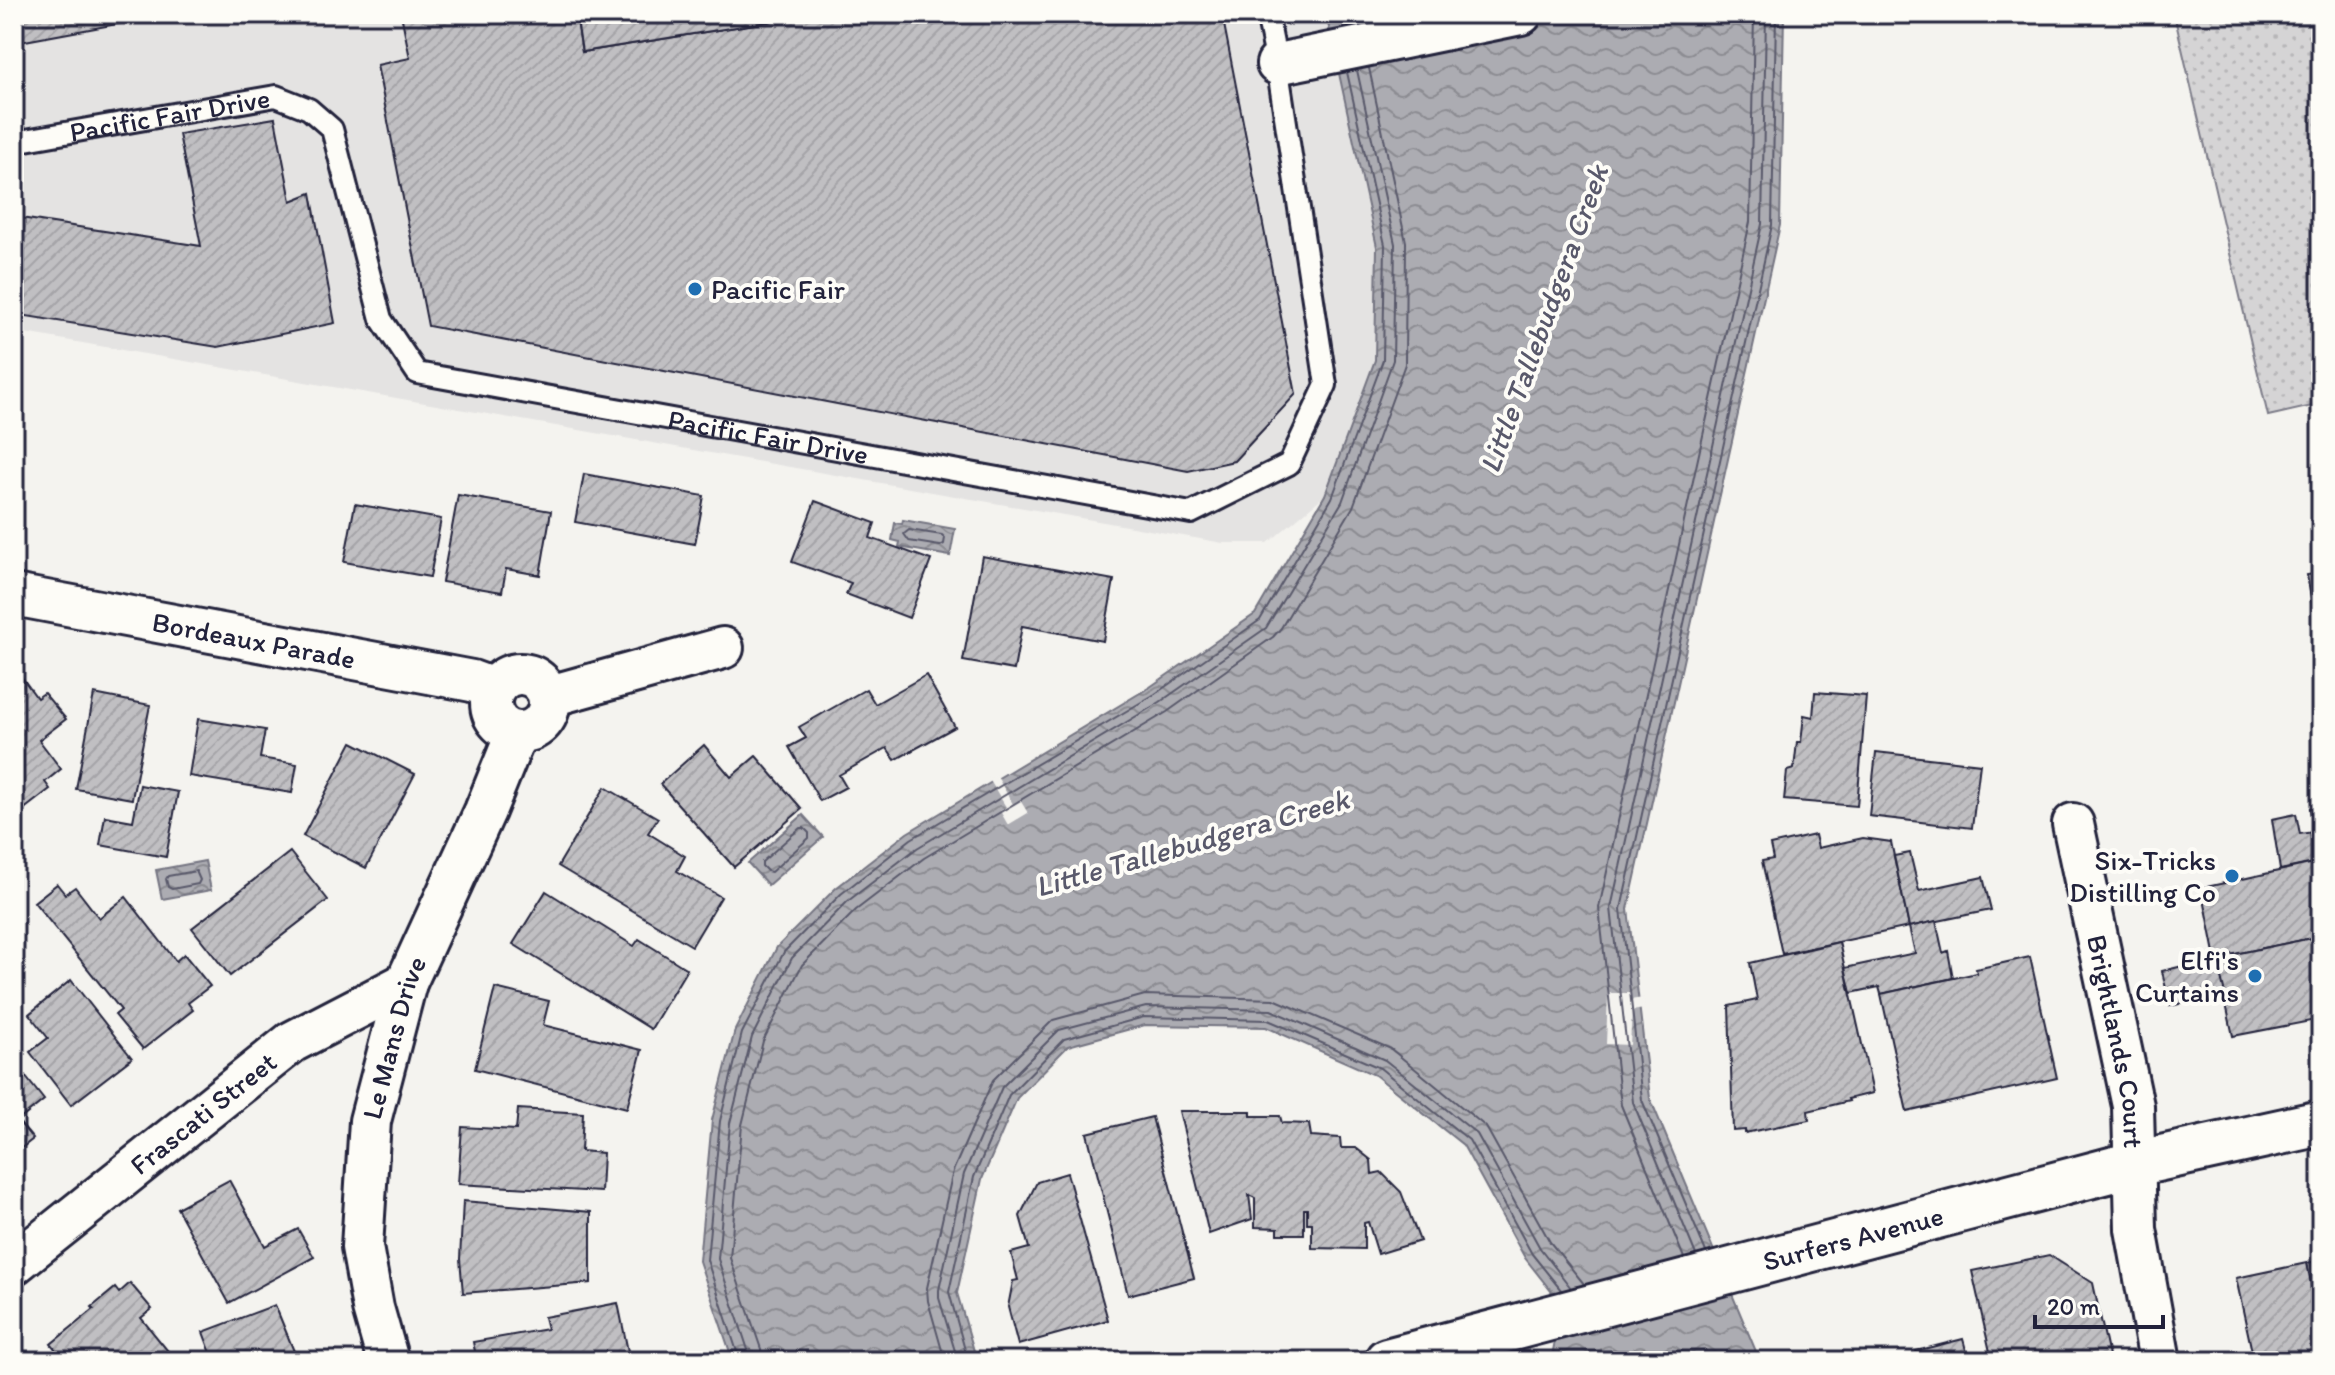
<svg xmlns="http://www.w3.org/2000/svg" width="2335" height="1375" viewBox="0 0 2335 1375" font-family="Itim,sans-serif">
	<style>
		.built { fill: #e4e3e2 }
		.grass { fill: url(#grass-dots); stroke: #7c7b88; stroke-width: 2 }
		.water { fill: url(#water-waves); stroke: #757582; stroke-width: 2 }
		.pier { fill: #f4f3ef }
		.lines { fill: none; stroke-linecap: round; stroke-linejoin: round }
		.shore { stroke: #59596b; stroke-width: 2 }
		.building { fill: url(#building-hatch); stroke: #22223b; stroke-width: 2 }
		.lane-casing { stroke: #22223b; stroke-width: 26 }
		.street-casing { stroke: #22223b; stroke-width: 46 }
		.secondary-casing { stroke: #22223b; stroke-width: 50 }
		.lane { stroke: #fdfcf7; stroke-width: 20 }
		.street { stroke: #fdfcf7; stroke-width: 40 }
		.secondary { stroke: #fdfcf7; stroke-width: 44 }
		.poi-dot { fill: #1f6fb2; stroke: #fdfcf7; stroke-width: 3 }
		.labels { text-anchor: middle; stroke-width: 8; stroke-linejoin: round; paint-order: stroke }
		.street-label { font-size: 28px; fill: #22223b; stroke: #fdfcf7 }
		.poi-label { font-size: 28px; fill: #22223b; stroke: #fdfcf7; text-anchor: end }
		.water-label { font-size: 30px; font-style: italic; fill: #59596b; stroke: #fdfcf7 }
	</style>
	<defs>
		<pattern id="grass-dots" width="8" height="8" patternUnits="userSpaceOnUse" patternTransform="scale(2)"><rect width="8" height="8" fill="#d5d4d5"/><path d="M2 2h.1M6 6h.1" fill="none" stroke="#b7b6b8" stroke-width="1.8" stroke-linecap="round"/></pattern>
		<pattern id="water-waves" width="16" height="10" patternUnits="userSpaceOnUse" patternTransform="scale(2)"><rect width="16" height="10" fill="#acacb2"/><path d="M0 5q4-4 8 0t8 0" fill="none" stroke="#8c8c92"/></pattern>
		<pattern id="building-hatch" width="6" height="6" patternUnits="userSpaceOnUse" patternTransform="scale(2)"><rect width="6" height="6" fill="#c0bfc2"/><path d="M-1 1l2-2M0 6l6-6M5 7l2-2" fill="none" stroke="#a5a4a8"/></pattern>
	</defs>
	<rect width="100%" height="100%" fill="#f4f3ef"/>
	<filter id="ink" filterUnits="userSpaceOnUse"><feTurbulence type="fractalNoise" baseFrequency=".0125" numOctaves="2"/><feDisplacementMap in="SourceGraphic" scale="16" xChannelSelector="R" yChannelSelector="G"/><feConvolveMatrix kernelMatrix="1 2 1 2 8 2 1 2 1" color-interpolation-filters="sRGB"/></filter>
	<g filter="url(#ink)">
		<!-- built -->
		<path class="built" d="M 14,14 L 1326,14 L 1377,247 L 1376,360 L 1325,495 L 1268,543 L 1223,543 L 14,331 Z"/>
		<!-- grass -->
		<path class="grass" d="M 2174,14 L 2321,14 L 2321,404 L 2268,416 Z"/>
		<!-- water -->
		<g class="water">
			<path d="M 1326,14 L 1784,14 L 1780,225 L 1628,909 L 1650,1098 L 1760,1361 L 1551,1361 L 1562,1305 L 1525,1258 L 1463,1145 L 1375,1075 L 1266,1027 L 1145,1025 L 1068,1046 L 1017,1098 L 982,1179 L 957,1293 L 977,1361 L 733,1361 L 699,1261 L 712,1120 L 735,1030 L 777,947 L 836,888 L 907,833 L 1150,687 L 1255,614 L 1325,495 L 1375,360 L 1377,247 Z"/>
			<path d="M 903,520 L 955,529 L 950,556 L 899,547 L 900,542 L 892,540 L 895,523 L 902,524 Z"/>
			<path d="M 803,815 L 823,837 L 768,885 L 748,863 Z"/>
			<path d="M 205,861 L 211,890 L 162,899 L 156,870 Z"/>
		</g>
		<!-- pier -->
		<g class="pier">
			<path d="M 996,775 L 1013,804 L 1020,800 L 1028,813 L 1008,825 L 1000,811 L 1006,807 L 989,779 Z"/>
			<path d="M 1608,993 L 1630,993 L 1630,1000 L 1643,998 L 1644,1009 L 1632,1011 L 1630,1045 L 1606,1044 Z"/>
		</g>
		<g class="lines">
			<!-- shore -->
			<g class="shore">
				<path d="M 909,530 L 942,535 L 945,538 L 944,544 L 940,546 L 909,541 L 904,534 Z"/>
				<path d="M 800,828 L 804,828 L 809,833 L 809,838 L 771,872 L 767,871 L 762,866 L 762,862 Z"/>
				<path d="M 196,871 L 200,880 L 198,884 L 172,889 L 168,887 L 166,879 L 168,876 Z"/>
				<path d="M 1706,1252 L 1642,1100 L 1621,909 L 1772,225 L 1776,14"/>
				<path d="M 1696,1255 L 1633,1102 L 1611,908 L 1762,224 L 1766,14"/>
				<path d="M 1684,1258 L 1621,1105 L 1599,908 L 1750,222 L 1754,14"/>
				<path d="M 740,1361 L 707,1260 L 720,1121 L 742,1033 L 784,952 L 841,894 L 911,839 L 1155,694 L 1260,620 L 1332,498 L 1383,360 L 1385,245 L 1347,72"/>
				<path d="M 750,1361 L 749,1353 L 718,1259 L 730,1123 L 752,1037 L 792,958 L 848,901 L 917,848 L 1160,702 L 1266,628 L 1342,502 L 1393,360 L 1395,244 L 1357,70"/>
				<path d="M 762,1361 L 761,1349 L 730,1258 L 742,1125 L 763,1041 L 802,965 L 856,910 L 924,858 L 1167,712 L 1273,637 L 1281,628 L 1353,507 L 1405,364 L 1406,242 L 1369,68"/>
				<path d="M 945,1361 L 928,1301 L 927,1288 L 953,1171 L 993,1080 L 1053,1020 L 1145,995 L 1274,999 L 1391,1049 L 1486,1127 L 1550,1242 L 1584,1284"/>
				<path d="M 958,1361 L 939,1298 L 939,1290 L 964,1174 L 1002,1087 L 1059,1030 L 1146,1007 L 1271,1010 L 1385,1060 L 1477,1134 L 1540,1248 L 1571,1288"/>
				<path d="M 968,1361 L 949,1292 L 974,1177 L 1009,1095 L 1064,1039 L 1144,1017 L 1268,1020 L 1380,1068 L 1469,1140 L 1532,1254 L 1561,1290"/>
			</g>
		</g>
		<!-- building -->
		<g class="building">
			<path d="M 14,14 L 171,14 L 14,43 Z"/>
			<path d="M 401,14 L 576,14 L 582,52 L 816,14 L 1222,14 L 1296,394 L 1234,461 L 1188,471 L 428,326 L 377,65 L 410,58 Z"/>
			<path d="M 576,14 L 816,14 L 582,52 Z"/>
			<path d="M 275,118 L 291,201 L 311,193 L 335,323 L 218,347 L 14,314 L 14,217 L 201,246 L 179,134 Z"/>
			<path d="M 584,474 L 704,496 L 695,544 L 575,522 Z"/>
			<path d="M 458,495 L 551,511 L 540,575 L 506,569 L 502,592 L 442,582 Z"/>
			<path d="M 815,501 L 875,523 L 870,538 L 931,560 L 909,618 L 846,594 L 851,583 L 792,562 Z"/>
			<path d="M 355,504 L 441,519 L 430,577 L 344,562 Z"/>
			<path d="M 982,556 L 1114,580 L 1103,641 L 1022,626 L 1014,670 L 963,661 Z"/>
			<path d="M 2321,573 L 2321,656 L 2307,575 Z"/>
			<path d="M 926,675 L 955,727 L 895,760 L 887,748 L 839,775 L 846,787 L 820,801 L 789,747 L 806,738 L 799,727 L 866,689 L 875,704 Z"/>
			<path d="M 21,676 L 37,698 L 44,693 L 66,719 L 39,740 L 61,769 L 45,782 L 50,789 L 14,817 L 14,682 Z"/>
			<path d="M 1815,692 L 1866,696 L 1857,806 L 1784,800 L 1787,771 L 1794,769 L 1797,742 L 1801,742 L 1804,715 L 1813,717 Z"/>
			<path d="M 94,694 L 150,705 L 132,799 L 76,789 Z"/>
			<path d="M 198,719 L 265,730 L 260,758 L 297,764 L 292,793 L 189,776 Z"/>
			<path d="M 352,742 L 415,774 L 366,868 L 303,836 Z"/>
			<path d="M 704,745 L 731,777 L 756,756 L 802,809 L 734,867 L 660,784 Z"/>
			<path d="M 1876,752 L 1980,764 L 1972,828 L 1869,816 Z"/>
			<path d="M 140,785 L 178,792 L 166,857 L 100,845 L 105,816 L 133,821 Z"/>
			<path d="M 605,787 L 658,818 L 648,833 L 685,856 L 677,871 L 721,897 L 692,946 L 558,866 Z"/>
			<path d="M 2321,806 L 2321,875 L 2310,808 Z"/>
			<path d="M 2296,814 L 2300,834 L 2314,832 L 2319,862 L 2280,870 L 2272,819 Z"/>
			<path d="M 1815,835 L 1818,848 L 1863,838 L 1891,842 L 1909,927 L 1782,954 L 1762,861 L 1773,859 L 1770,845 Z"/>
			<path d="M 290,852 L 328,900 L 230,976 L 192,928 Z"/>
			<path d="M 1910,853 L 1919,891 L 1983,877 L 1991,910 L 1909,927 L 1894,856 Z"/>
			<path d="M 2319,862 L 2321,936 L 2216,958 L 2202,888 Z"/>
			<path d="M 57,884 L 65,894 L 75,887 L 99,918 L 126,897 L 176,961 L 184,954 L 210,986 L 188,1003 L 193,1010 L 143,1049 L 115,1015 L 121,1010 L 34,902 Z"/>
			<path d="M 546,891 L 634,946 L 639,939 L 687,969 L 651,1029 L 513,944 Z"/>
			<path d="M 1936,921 L 1943,953 L 1948,951 L 1953,978 L 1881,994 L 1879,987 L 1851,993 L 1845,968 L 1915,953 L 1909,927 Z"/>
			<path d="M 2321,936 L 2321,1019 L 2233,1036 L 2216,958 Z"/>
			<path d="M 1839,942 L 1873,1093 L 1848,1099 L 1849,1101 L 1808,1111 L 1809,1120 L 1745,1133 L 1745,1130 L 1733,1131 L 1729,1006 L 1757,1000 L 1750,963 Z"/>
			<path d="M 2030,957 L 2057,1078 L 1907,1112 L 1881,994 L 1977,973 L 1976,969 Z"/>
			<path d="M 2216,958 L 2225,994 L 2170,1006 L 2162,971 Z"/>
			<path d="M 71,980 L 132,1058 L 71,1105 L 30,1052 L 48,1038 L 29,1014 Z"/>
			<path d="M 495,988 L 549,1001 L 543,1025 L 642,1050 L 627,1108 L 475,1069 Z"/>
			<path d="M 14,1062 L 44,1100 L 18,1121 L 33,1139 L 14,1154 Z"/>
			<path d="M 518,1109 L 583,1113 L 581,1151 L 603,1153 L 601,1192 L 458,1184 L 462,1127 L 516,1130 Z"/>
			<path d="M 1179,1111 L 1251,1111 L 1251,1116 L 1280,1116 L 1282,1123 L 1309,1124 L 1311,1136 L 1340,1138 L 1341,1148 L 1356,1148 L 1371,1160 L 1372,1174 L 1381,1172 L 1401,1192 L 1420,1241 L 1378,1254 L 1368,1222 L 1364,1223 L 1364,1249 L 1312,1248 L 1312,1223 L 1307,1223 L 1307,1209 L 1304,1209 L 1304,1234 L 1278,1234 L 1278,1228 L 1255,1227 L 1255,1198 L 1249,1195 L 1252,1219 L 1209,1234 Z"/>
			<path d="M 1152,1117 L 1194,1278 L 1128,1295 L 1087,1133 Z"/>
			<path d="M 1067,1173 L 1108,1320 L 1018,1345 L 1008,1307 L 1013,1281 L 1018,1280 L 1011,1253 L 1029,1248 L 1020,1216 L 1037,1182 Z"/>
			<path d="M 229,1180 L 265,1246 L 298,1229 L 314,1257 L 229,1303 L 177,1208 Z"/>
			<path d="M 463,1201 L 591,1212 L 591,1283 L 463,1293 L 460,1259 Z"/>
			<path d="M 2049,1255 L 2093,1283 L 2110,1361 L 1992,1361 L 1972,1271 Z"/>
			<path d="M 2321,1260 L 2321,1334 L 2307,1263 Z"/>
			<path d="M 2307,1263 L 2321,1334 L 2321,1361 L 2254,1361 L 2236,1278 Z"/>
			<path d="M 130,1283 L 152,1309 L 141,1318 L 176,1361 L 65,1361 L 51,1344 L 94,1309 L 92,1307 L 115,1288 L 119,1293 Z"/>
			<path d="M 618,1303 L 630,1361 L 477,1361 L 473,1342 L 547,1329 L 544,1317 Z"/>
			<path d="M 275,1305 L 298,1361 L 214,1361 L 203,1332 Z"/>
			<path d="M 1963,1339 L 1969,1361 L 1918,1361 L 1916,1351 Z"/>
		</g>
		<g class="lines">
			<defs>
				<g id="lane">
					<path id="s1" d="M 14,142 L 276,96 L 309,109 L 332,129 L 381,319 L 417,373 L 1191,513 L 1289,464 L 1326,385 L 1277,64 L 1267,14"/>
				</g>
				<g id="street">
					<path d="M 1277,64 L 1521,14"/>
					<path id="s2" d="M 14,595 L 472,681 L 494,689"/>
					<circle cx="520" cy="703" r="29"/>
					<path d="M 550,696 L 723,648"/>
					<path id="s3" d="M 2073,824 L 2133,1106 L 2136,1229 L 2160,1361"/>
					<path id="s4" d="M 14,1264 L 292,1042 L 406,983"/>
					<path id="s5" d="M 388,1361 L 373,1308 L 362,1247 L 370,1121 L 406,983 L 485,811 L 517,732"/>
				</g>
				<g id="secondary">
					<path id="s6" d="M 1387,1361 L 2134,1164 L 2321,1123"/>
				</g>
			</defs>
			<!-- lane casing -->
			<use href="#lane" class="lane-casing"/>
			<!-- street casing -->
			<use href="#street" class="street-casing"/>
			<!-- secondary casing -->
			<use href="#secondary" class="secondary-casing"/>
			<!-- lane -->
			<use href="#lane" class="lane"/>
			<!-- street -->
			<use href="#street" class="street"/>
			<!-- secondary -->
			<use href="#secondary" class="secondary"/>
		</g>
	</g>
	<!-- markers -->
	<g class="poi-dot">
		<circle cx="695" cy="289" r="8"/>
		<circle cx="2232" cy="876" r="8"/>
		<circle cx="2255" cy="976" r="8"/>
	</g>
	<g class="labels">
		<!-- street labels -->
		<g class="street-label">
			<text dy="10" stroke="none"><textPath href="#s1" startOffset="158">Pacific Fair Drive</textPath></text>
			<text dy="10" stroke="none"><textPath href="#s1" startOffset="950">Pacific Fair Drive</textPath></text>
			<text dy="10" stroke="none"><textPath href="#s2" startOffset="244">Bordeaux Parade</textPath></text>
			<text dy="10" stroke="none"><textPath href="#s5" startOffset="330">Le Mans Drive</textPath></text>
			<text dy="10" stroke="none"><textPath href="#s3" startOffset="222">Brightlands Court</textPath></text>
			<text dy="10" stroke="none"><textPath href="#s4" startOffset="242">Frascati Street</textPath></text>
			<text dy="10" stroke="none"><textPath href="#s6" startOffset="482">Surfers Avenue</textPath></text>
		</g>
		<!-- poi labels -->
		<g class="poi-label">
			<text x="711" y="299" text-anchor="start">Pacific Fair</text>
			<text x="2216" y="870">Six-Tricks<tspan x="2216" dy="32">Distilling Co</tspan></text>
			<text x="2239" y="970">Elfi's<tspan x="2239" dy="32">Curtains</tspan></text>
		</g>
		<!-- water labels -->
		<g class="water-label">
			<text transform="translate(1544 319) rotate(-70)" y="10">Little Tallebudgera Creek</text>
			<text transform="translate(1192 843) rotate(-16)" y="10">Little Tallebudgera Creek</text>
		</g>
	</g>
	<!-- margin -->
	<rect width="2335" height="1375" fill="none" stroke="#fdfcf7" stroke-width="48"/>
	<rect x="24" y="24" width="2287" height="1327" fill="none" stroke="#22223b" stroke-width="3" filter="url(#ink)"/>
	<!-- scale -->
	<path d="M2035 1315v12h128v-12" fill="none" stroke="#22223b" stroke-width="4"/>
	<text x="2047" y="1315" font-size="24" fill="#22223b" stroke="#fdfcf7" stroke-width="6" paint-order="stroke">20 m</text>
</svg>
